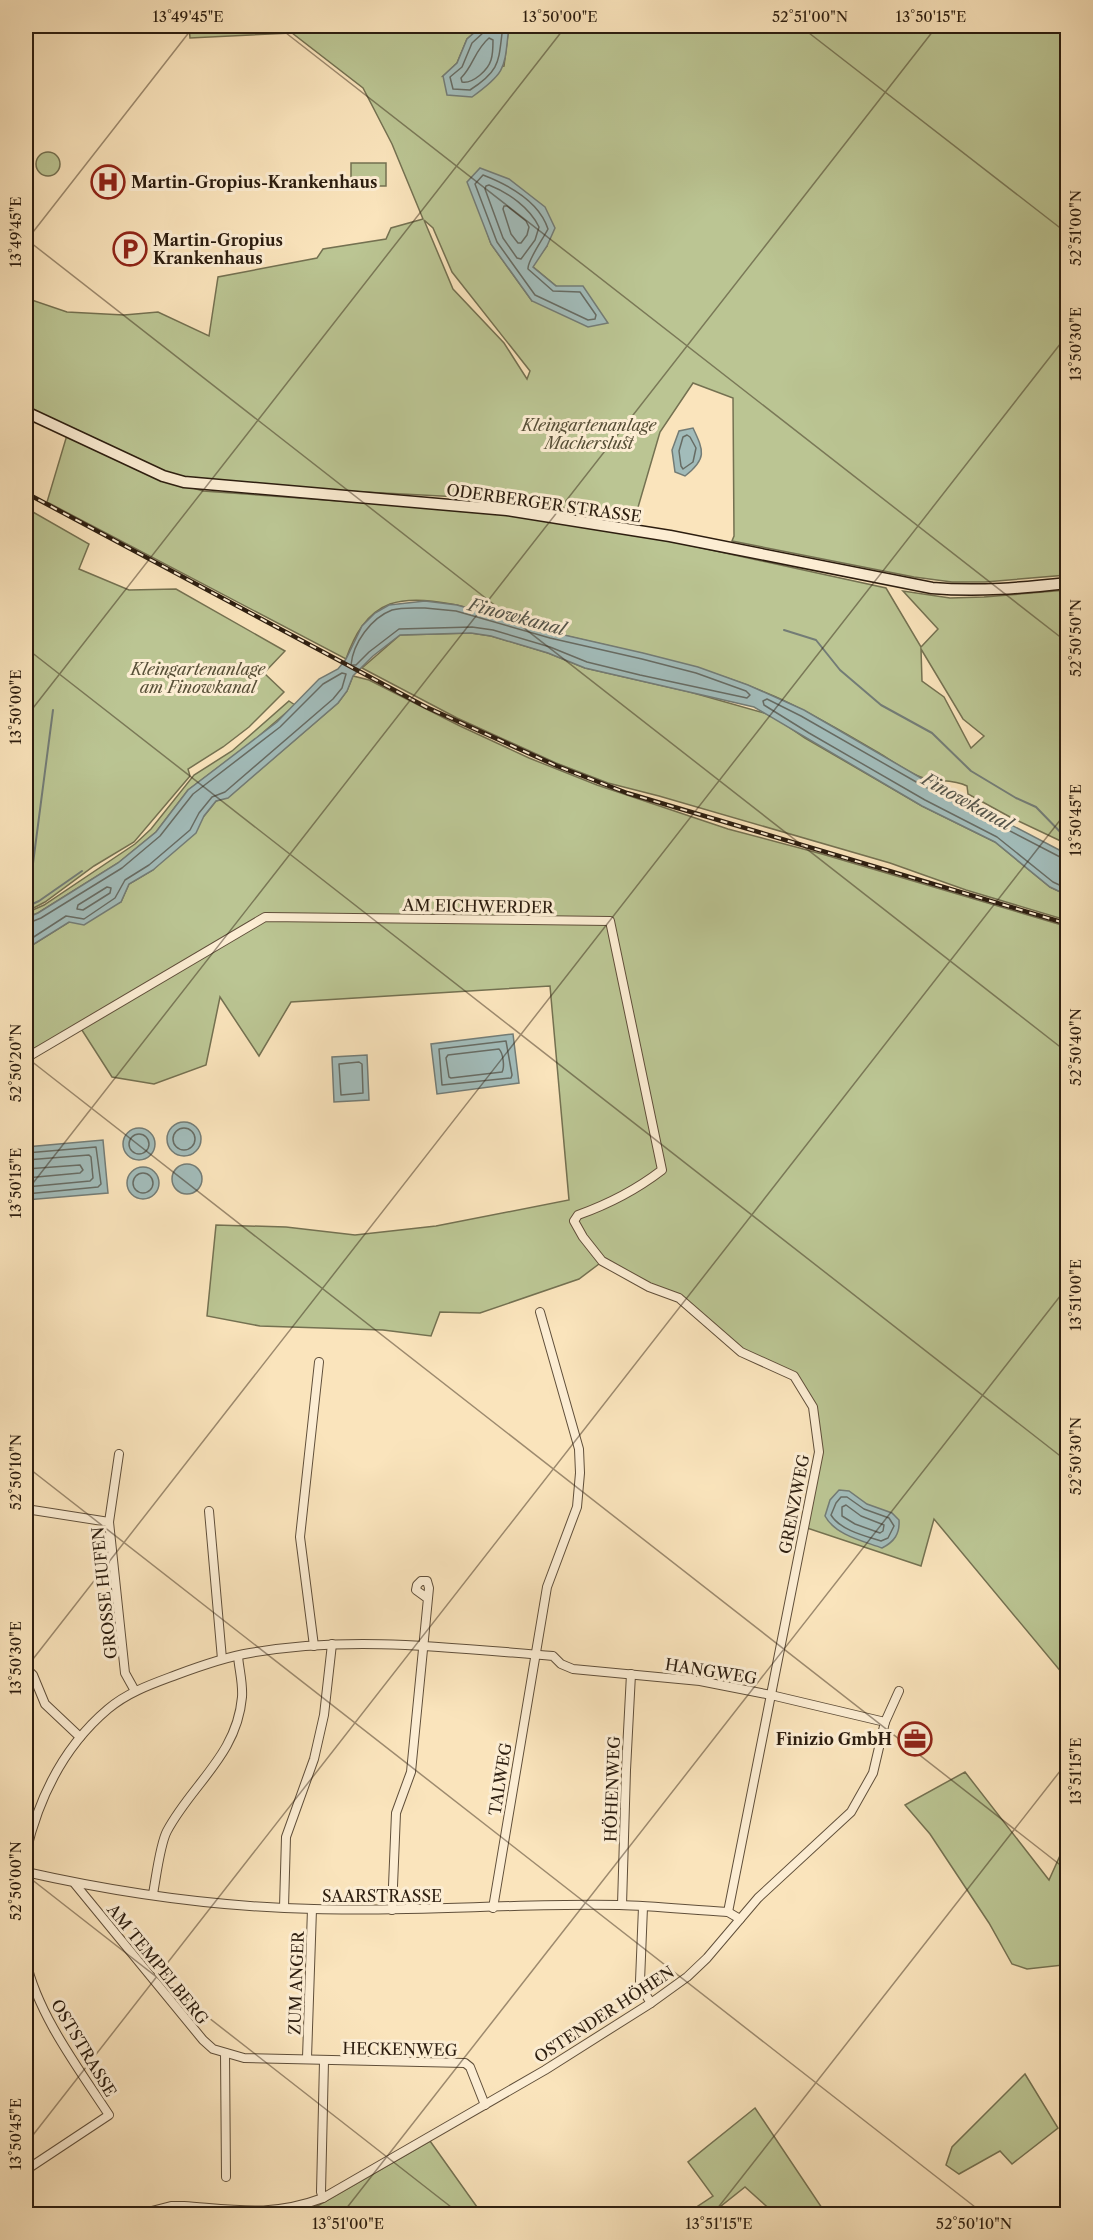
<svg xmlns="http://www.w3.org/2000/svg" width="1093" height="2240" viewBox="0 0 1093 2240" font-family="'Libre Caslon Text',serif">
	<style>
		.green { fill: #bbc593; stroke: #747151; stroke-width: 1.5; fill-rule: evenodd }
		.water { fill: #a2bcba; stroke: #737c76; stroke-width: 1.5 }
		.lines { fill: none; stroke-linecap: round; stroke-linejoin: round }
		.shore { stroke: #676c64; stroke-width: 1.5 }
		.stream { stroke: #737c76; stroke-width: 2 }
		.minor-casing { stroke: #604f3a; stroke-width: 10 }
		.secondary-casing { stroke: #2c1d0f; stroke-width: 13 }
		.minor { stroke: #fcedd3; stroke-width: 8 }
		.secondary { stroke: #fcedd3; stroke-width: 10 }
		.rail-casing { stroke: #2c1d0f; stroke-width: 4.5 }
		.rail { stroke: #fcedd3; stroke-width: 2; stroke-dasharray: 7; stroke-linecap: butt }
		.ticks { fill: none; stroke: #2c1d0f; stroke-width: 1.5; stroke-opacity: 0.45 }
		.labels { text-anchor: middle; stroke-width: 6; stroke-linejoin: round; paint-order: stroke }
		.poi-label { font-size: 16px; font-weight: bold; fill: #2c1d0f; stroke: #fcedd3; text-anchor: start }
		.park-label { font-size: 16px; font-style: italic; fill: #574f37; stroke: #fcedd3 }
		.street-label { font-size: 16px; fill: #2c1d0f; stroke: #fcedd3 }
		.water-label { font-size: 18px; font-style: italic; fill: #55554b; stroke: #fcedd3 }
		.neatline { fill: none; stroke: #2c1d0f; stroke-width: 2 }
		.ticks-label { font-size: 15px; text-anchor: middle; fill: #2c1d0f }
	</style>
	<rect width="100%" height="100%" fill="#fae4bc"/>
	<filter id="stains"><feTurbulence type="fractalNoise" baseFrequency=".00333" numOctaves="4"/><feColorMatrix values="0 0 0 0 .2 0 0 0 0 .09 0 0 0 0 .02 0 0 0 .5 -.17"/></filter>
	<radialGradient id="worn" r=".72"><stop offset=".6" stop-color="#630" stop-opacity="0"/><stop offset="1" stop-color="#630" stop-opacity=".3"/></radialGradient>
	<!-- green -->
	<g class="green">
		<path d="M 189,26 L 482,26 L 467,39 L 457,63 L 443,76 L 504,66 L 509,26 L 1067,26 L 1067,575 L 985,582 L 952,582 L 914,577 L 732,541 L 734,536 L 733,398 L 693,383 L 660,432 L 634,521 L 551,505 L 498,499 L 345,491 L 185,478 L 161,472 L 26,409 L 26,298 L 67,312 L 124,315 L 158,312 L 209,336 L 218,277 L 317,258 L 323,249 L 386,239 L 391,228 L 423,219 L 392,144 L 363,88 L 292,33 L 190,38 ZM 481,215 L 547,246 L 532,266 L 556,286 L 532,301 L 491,244 ZM 424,220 L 433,228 L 452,272 L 530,371 L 527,379 L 504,343 L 453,289 Z"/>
		<circle cx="48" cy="164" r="12"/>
		<rect x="351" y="163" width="35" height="23"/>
		<path d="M 67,435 L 183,485 L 203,491 L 506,513 L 670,541 L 886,588 L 921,647 L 938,629 L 903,591 L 950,598 L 984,597 L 1067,590 L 1067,844 L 1010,817 L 968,794 L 967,786 C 951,778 933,783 918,776 C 905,770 892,761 879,753 C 846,734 812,713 776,697 C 704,665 629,651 554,633 C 511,622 433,589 390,604 C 366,613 354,636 346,659 L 47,502 ZM 921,649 L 963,719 L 984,736 L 971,748 L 944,697 L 922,681 Z"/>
		<path d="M 26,508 L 89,544 L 79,569 L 129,590 L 176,589 L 285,651 L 264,673 L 284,692 L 249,727 L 223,747 L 188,769 L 190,776 L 134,842 L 94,866 L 45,902 L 26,912 Z"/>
		<path d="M 471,633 L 491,636 L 548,653 L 585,668 L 690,692 L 771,715 L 805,738 L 922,806 L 995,842 L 1050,887 L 1067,895 L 1067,1679 L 934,1519 L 921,1566 L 807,1528 L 819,1452 L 813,1407 L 794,1376 L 741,1352 L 679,1298 L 603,1261 L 579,1279 L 480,1313 L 440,1312 L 431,1336 L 383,1330 L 260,1326 L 207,1316 L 216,1225 L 286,1227 L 355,1235 L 436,1226 L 569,1200 L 550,986 L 291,1002 L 259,1056 L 220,997 L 206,1065 L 154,1084 L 112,1077 L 80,1027 L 26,1052 L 26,949 L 69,922 L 121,902 L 129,884 L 153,870 L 204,816 L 216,801 L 228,797 L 338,703 L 347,691 L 353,676 L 369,680 L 460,726 L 529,758 L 597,785 L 728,829 L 822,854 L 1065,926 L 1066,920 L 966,890 L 890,863 L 659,796 L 608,783 L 556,763 L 457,718 L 362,668 L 400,635 Z"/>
		<path d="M 289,701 L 295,705 L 252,742 L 188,790 L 156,832 L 118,863 L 38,913 L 26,918 L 26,913 L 44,905 L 135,844 L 151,829 L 194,775 L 232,751 Z"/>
		<path d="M 965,1772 L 1049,1880 L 1067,1840 L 1067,1973 L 1063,1965 L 1027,1969 L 1012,1964 L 989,1923 L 930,1834 L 905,1805 Z"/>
		<path d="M 1025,2074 L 1058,2128 L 1012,2164 L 1000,2151 L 959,2174 L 946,2165 L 952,2147 Z"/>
		<path d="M 755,2108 L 826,2214 L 775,2214 L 745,2187 L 711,2214 L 686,2214 L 713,2196 L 688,2162 Z"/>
		<path d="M 430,2141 L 482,2214 L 299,2214 L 297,2212 L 319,2205 Z"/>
	</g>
	<!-- water -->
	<g class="water">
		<path d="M 482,26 L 509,26 C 504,68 508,71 472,97 L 447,95 L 443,76 L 457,63 L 467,39 Z"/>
		<path d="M 480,168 L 509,179 L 545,207 L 555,228 L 547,246 L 533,267 L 556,286 L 583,286 L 608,323 L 588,327 L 532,301 L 491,244 L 467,182 Z"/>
		<path d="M 693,428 C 704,451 707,459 685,476 L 675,472 L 672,450 L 679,431 Z"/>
		<path d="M 425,601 L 457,605 L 551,632 L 643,653 L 698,667 L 748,685 L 804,710 L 921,778 L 1067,854 L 1067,895 L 1050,887 L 995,842 L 922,806 L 754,707 L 585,668 L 548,653 L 491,636 L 471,633 L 400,635 L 373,656 L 353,676 L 347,691 L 338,703 L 228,798 L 216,801 L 204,816 L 196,833 L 153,870 L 129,884 L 121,902 L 84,925 L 69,922 L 26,949 L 26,918 L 38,913 L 118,863 L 156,832 L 188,790 L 277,722 L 319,679 L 338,669 L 346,659 L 362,626 L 375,613 L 389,605 Z"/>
		<path d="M 513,1034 L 519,1083 L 437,1094 L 431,1044 Z"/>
		<path d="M 367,1055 L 369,1100 L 334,1102 L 332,1057 Z"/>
		<circle cx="184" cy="1139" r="17"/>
		<circle cx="139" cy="1144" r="16"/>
		<path d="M 103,1140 L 108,1193 L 26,1200 L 26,1147 Z"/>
		<circle cx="187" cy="1179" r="15"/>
		<circle cx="143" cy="1183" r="16"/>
		<path d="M 839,1490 L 849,1491 L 867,1504 L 892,1513 L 899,1520 C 900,1534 894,1542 882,1548 C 863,1541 835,1535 825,1516 L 830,1500 Z"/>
	</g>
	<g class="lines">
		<!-- shore -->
		<g class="shore">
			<path d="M 486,26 L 484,32 L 472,43 L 462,67 L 450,77 L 453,89 L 470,90 C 502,69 498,61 503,26"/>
			<path d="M 489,38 L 493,40 C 493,46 493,54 491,60 C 488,70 473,84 462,82 L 461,78 C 474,65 474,51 489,38 Z"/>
			<path d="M 483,175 C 509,185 539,201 548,229 C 543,239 527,261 528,269 L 553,291 L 580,292 L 596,315 L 595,319 L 588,320 L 535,295 L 497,242 L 475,184 Z"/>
			<path d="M 489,185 C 509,193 530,208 539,227 L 535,240 L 521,259 L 517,258 L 503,238 L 485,189 L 486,186 Z"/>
			<path d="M 504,206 L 507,206 L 526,221 L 529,227 L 527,235 L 521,243 L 518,243 L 511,234 L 503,209 Z"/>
			<path d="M 687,435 L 690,437 L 696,448 L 693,462 L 683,469 L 681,466 L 679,451 L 683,437 Z"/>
			<path d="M 425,608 L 456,611 L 550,638 L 642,659 L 696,673 L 746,691 L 750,695 L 747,698 L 640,675 L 587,662 L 550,647 L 493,630 L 472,627 L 399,629 L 369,652 L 356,665 L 351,665 C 353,643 371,618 392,610 C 402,607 415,608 425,608 Z"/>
			<path d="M 1068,859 L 1062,858 L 918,783 L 801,716 L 767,699 L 763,701 L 764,705 L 809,733 L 925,800 L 997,837 L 1053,882 L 1068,889"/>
			<path d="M 107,887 L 111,888 L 110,893 L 83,910 L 77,909 L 78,905 Z"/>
			<path d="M 26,924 L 41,918 L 122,868 L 160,836 L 193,794 L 280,727 L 323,684 L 342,673 L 346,674 L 342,688 L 333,699 L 225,792 L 212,797 L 199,813 L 190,830 L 149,865 L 125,880 L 115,898 L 84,919 L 66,916 L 26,942"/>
			<path d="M 506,1041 L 512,1075 L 511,1078 L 442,1085 L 439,1049 Z"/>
			<path d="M 499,1049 C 503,1053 505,1067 502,1072 L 451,1078 L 449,1077 L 446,1058 L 448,1055 Z"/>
			<path d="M 359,1062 L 362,1064 L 363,1093 L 341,1095 L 339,1064 Z"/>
			<circle cx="184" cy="1139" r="11"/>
			<circle cx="139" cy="1144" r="10"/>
			<path d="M 26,1153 L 96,1147 L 101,1184 L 98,1187 L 26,1194"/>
			<path d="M 26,1160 L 89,1155 L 91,1157 L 93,1178 L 90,1181 L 26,1187"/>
			<path d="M 26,1169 L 80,1165 L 83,1170 L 80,1173 L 26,1178"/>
			<circle cx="143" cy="1183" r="10"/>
			<path d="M 841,1497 L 847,1497 L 864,1509 L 889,1518 L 894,1526 L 888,1538 L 881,1541 C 865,1536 840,1530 831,1515 L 836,1503 Z"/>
			<path d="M 846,1505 L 861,1516 L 884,1525 L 883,1531 L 880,1533 L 855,1524 L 842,1516 L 842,1507 Z"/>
		</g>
		<!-- stream -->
		<g class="stream">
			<path d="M 784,630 L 816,640 L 840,670 L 881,705 L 932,733 L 971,771 L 1016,798 L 1036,807 L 1068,840"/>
			<path d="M 26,759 L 33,706"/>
			<path d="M 32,871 L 53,710"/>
			<path d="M 30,906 L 28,902 L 30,880"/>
			<path d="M 26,907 L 39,901 L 82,871"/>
		</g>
		<defs>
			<g id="minor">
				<path d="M 26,1058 L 265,917 L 610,921 L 662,1170 C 636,1190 609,1204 578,1215 L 574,1221 L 583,1237 L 602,1261 L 649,1287 L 679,1298 L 741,1352 L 794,1376 L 813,1407 L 819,1452 L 728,1912"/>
				<path d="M 119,1454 L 109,1522 L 125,1673 L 135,1691"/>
				<path d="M 26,1509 L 109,1522"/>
				<path d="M 209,1511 L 222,1659"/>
				<path d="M 314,1646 L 300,1537 L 319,1362"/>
				<path d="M 26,1668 L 33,1675 L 45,1704 L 80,1737"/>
				<path d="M 26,1852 C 39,1797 63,1747 108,1709 C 128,1692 152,1684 176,1675 C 200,1666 225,1657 250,1653 C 350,1635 453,1648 553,1656 L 561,1664 L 573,1669 L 700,1681 L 771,1695 L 885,1722"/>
				<path d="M 26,1872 C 119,1893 218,1907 314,1909 C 416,1912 518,1903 619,1905 C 655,1906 692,1910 728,1912 L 740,1919"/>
				<path d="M 75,1884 L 203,2040 L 213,2049 L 244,2058 L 465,2063 L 470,2067 L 485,2105"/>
				<path d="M 153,1894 C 156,1878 160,1844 167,1831 C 192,1784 237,1755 242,1697 C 243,1683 239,1669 238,1656"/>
				<path d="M 622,1905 L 626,1770 L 631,1674"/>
				<path d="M 284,1907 L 286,1837 L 314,1759 L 324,1715 L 332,1644"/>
				<path d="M 643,1907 L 640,1981 L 644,1992 L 651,2003"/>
				<path d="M 493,1908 L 547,1587 L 577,1507 L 580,1473 L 579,1449 L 540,1312"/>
				<path d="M 392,1910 L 396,1813 L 411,1772 L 429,1588 L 427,1581 L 421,1581 L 417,1585 L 416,1590 L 427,1598"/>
				<path d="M 26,1961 C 38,2015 79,2069 109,2115 L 26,2170"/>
				<path d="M 225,2053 L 226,2177"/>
				<path d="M 307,2058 L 312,1909"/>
				<path d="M 323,2198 L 321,2192 L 324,2061"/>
				<path d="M 140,2214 L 171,2206 L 184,2206 C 237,2210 272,2217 323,2198 L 545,2070 L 651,2003 L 687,1977 L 707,1958 L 758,1898 L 851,1812 L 873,1773 L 885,1722 L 899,1691"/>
			</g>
			<path id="secondary" d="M 26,412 L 163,476 L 184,482 L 507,510 L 670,536 L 932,588 C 978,592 1022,588 1068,583"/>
		</defs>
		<!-- minor casing -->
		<use href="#minor" class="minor-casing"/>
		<!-- secondary casing -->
		<use href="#secondary" class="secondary-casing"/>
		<!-- minor -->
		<use href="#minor" class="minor"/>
		<!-- secondary -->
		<use href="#secondary" class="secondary"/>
		<defs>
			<path id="rail" d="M 26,493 L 426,707 L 557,766 L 627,793 L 1068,924"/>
		</defs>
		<!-- rail casing -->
		<use href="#rail" class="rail-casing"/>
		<!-- rail -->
		<use href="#rail" class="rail"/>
	</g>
	<!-- ticks -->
	<path class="ticks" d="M 277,26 L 1068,643M 800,26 L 1068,234M 26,239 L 1068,1053M 26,241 L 194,26M 26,648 L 1068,1462M 26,717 L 566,26M 26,1057 L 1068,1871M 26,1192 L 937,26M 26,1466 L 984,2214M 26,1668 L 1068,334M 26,1875 L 460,2214M 26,2144 L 1068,810M 342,2214 L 1068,1286M 713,2214 L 1068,1761"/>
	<!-- icons -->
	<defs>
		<symbol id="hospital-ring" viewBox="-11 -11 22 22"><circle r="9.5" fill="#fcedd3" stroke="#8f2418" stroke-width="1.5"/><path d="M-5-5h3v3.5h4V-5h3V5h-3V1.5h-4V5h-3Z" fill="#8f2418"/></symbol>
		<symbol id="parking-ring" viewBox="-11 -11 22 22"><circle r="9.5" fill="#fcedd3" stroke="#8f2418" stroke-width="1.5"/><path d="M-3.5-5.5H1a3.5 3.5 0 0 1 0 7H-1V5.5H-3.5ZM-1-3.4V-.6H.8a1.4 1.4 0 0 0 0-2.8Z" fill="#8f2418"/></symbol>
		<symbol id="office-ring" viewBox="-11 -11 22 22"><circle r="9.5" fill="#fcedd3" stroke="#8f2418" stroke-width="1.5"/><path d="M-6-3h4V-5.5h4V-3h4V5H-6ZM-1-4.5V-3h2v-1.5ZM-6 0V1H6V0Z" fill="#8f2418"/></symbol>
	</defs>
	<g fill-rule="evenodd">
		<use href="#hospital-ring" x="89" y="163" width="38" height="38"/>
		<use href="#parking-ring" x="111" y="230" width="38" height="38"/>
		<use href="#office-ring" x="896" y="1720" width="38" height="38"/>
	</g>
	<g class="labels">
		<!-- poi labels -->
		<g class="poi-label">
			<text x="131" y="188">Martin-Gropius-Krankenhaus</text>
			<text x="153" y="246">Martin-Gropius<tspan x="153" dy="18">Krankenhaus</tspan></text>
			<text x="892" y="1745" text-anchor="end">Finizio GmbH</text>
		</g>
		<!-- park labels -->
		<g class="park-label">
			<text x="589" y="431">Kleingartenanlage<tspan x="589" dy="18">Macherslust</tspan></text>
			<text x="198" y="675">Kleingartenanlage<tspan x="198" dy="18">am Finowkanal</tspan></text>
		</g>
		<!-- street labels -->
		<g class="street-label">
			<text transform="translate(544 503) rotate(8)" y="6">ODERBERGER STRASSE</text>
			<text transform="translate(478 906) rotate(1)" y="6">AM EICHWERDER</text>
			<text transform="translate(794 1504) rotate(-79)" y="6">GRENZWEG</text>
			<text transform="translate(104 1593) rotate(-96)" y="6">GROSSE HUFEN</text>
			<text transform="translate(711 1671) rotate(9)" y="6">HANGWEG</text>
			<text transform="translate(500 1779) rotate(-81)" y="6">TALWEG</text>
			<text transform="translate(612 1789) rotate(-88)" y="6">HÖHENWEG</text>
			<text x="382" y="1902">SAARSTRASSE</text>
			<text transform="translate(158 1964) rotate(51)" y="6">AM TEMPELBERG</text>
			<text transform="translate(296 1983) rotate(-88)" y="6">ZUM ANGER</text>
			<text transform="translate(604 2014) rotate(-33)" y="6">OSTENDER HÖHEN</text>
			<text transform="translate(84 2048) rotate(59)" y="6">OSTSTRASSE</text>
			<text transform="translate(400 2049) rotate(1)" y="6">HECKENWEG</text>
		</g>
		<!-- water labels -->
		<g class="water-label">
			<text transform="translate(517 617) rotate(15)" y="6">Finowkanal</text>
			<text transform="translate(967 802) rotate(29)" y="6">Finowkanal</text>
		</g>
	</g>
	<!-- margin -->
	<rect width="1093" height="2240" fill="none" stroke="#fae4bc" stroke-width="66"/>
	<rect x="33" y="33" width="1027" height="2174" class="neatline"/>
	<g class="ticks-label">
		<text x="188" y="22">13°49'45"E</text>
		<text x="560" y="22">13°50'00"E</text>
		<text x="810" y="22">52°51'00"N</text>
		<text x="931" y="22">13°50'15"E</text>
		<text transform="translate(1076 228) rotate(-90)" y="5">52°51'00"N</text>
		<text transform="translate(16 232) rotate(-90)" y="5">13°49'45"E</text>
		<text transform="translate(1076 344) rotate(-90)" y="5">13°50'30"E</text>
		<text transform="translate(1076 638) rotate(-90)" y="5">52°50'50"N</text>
		<text transform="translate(16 707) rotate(-90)" y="5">13°50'00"E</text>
		<text transform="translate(1076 820) rotate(-90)" y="5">13°50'45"E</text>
		<text transform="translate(1076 1047) rotate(-90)" y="5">52°50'40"N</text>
		<text transform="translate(16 1063) rotate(-90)" y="5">52°50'20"N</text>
		<text transform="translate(16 1183) rotate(-90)" y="5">13°50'15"E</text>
		<text transform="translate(1076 1295) rotate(-90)" y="5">13°51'00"E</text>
		<text transform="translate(1076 1456) rotate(-90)" y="5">52°50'30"N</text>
		<text transform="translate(16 1472) rotate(-90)" y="5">52°50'10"N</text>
		<text transform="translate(16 1658) rotate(-90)" y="5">13°50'30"E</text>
		<text transform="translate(1076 1771) rotate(-90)" y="5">13°51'15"E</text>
		<text transform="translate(16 1881) rotate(-90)" y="5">52°50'00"N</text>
		<text transform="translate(16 2134) rotate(-90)" y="5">13°50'45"E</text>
		<text x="348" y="2229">13°51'00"E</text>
		<text x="719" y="2229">13°51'15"E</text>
		<text x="974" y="2229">52°50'10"N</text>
	</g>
	<rect width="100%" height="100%" filter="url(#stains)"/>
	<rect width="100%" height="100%" fill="url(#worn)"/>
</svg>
